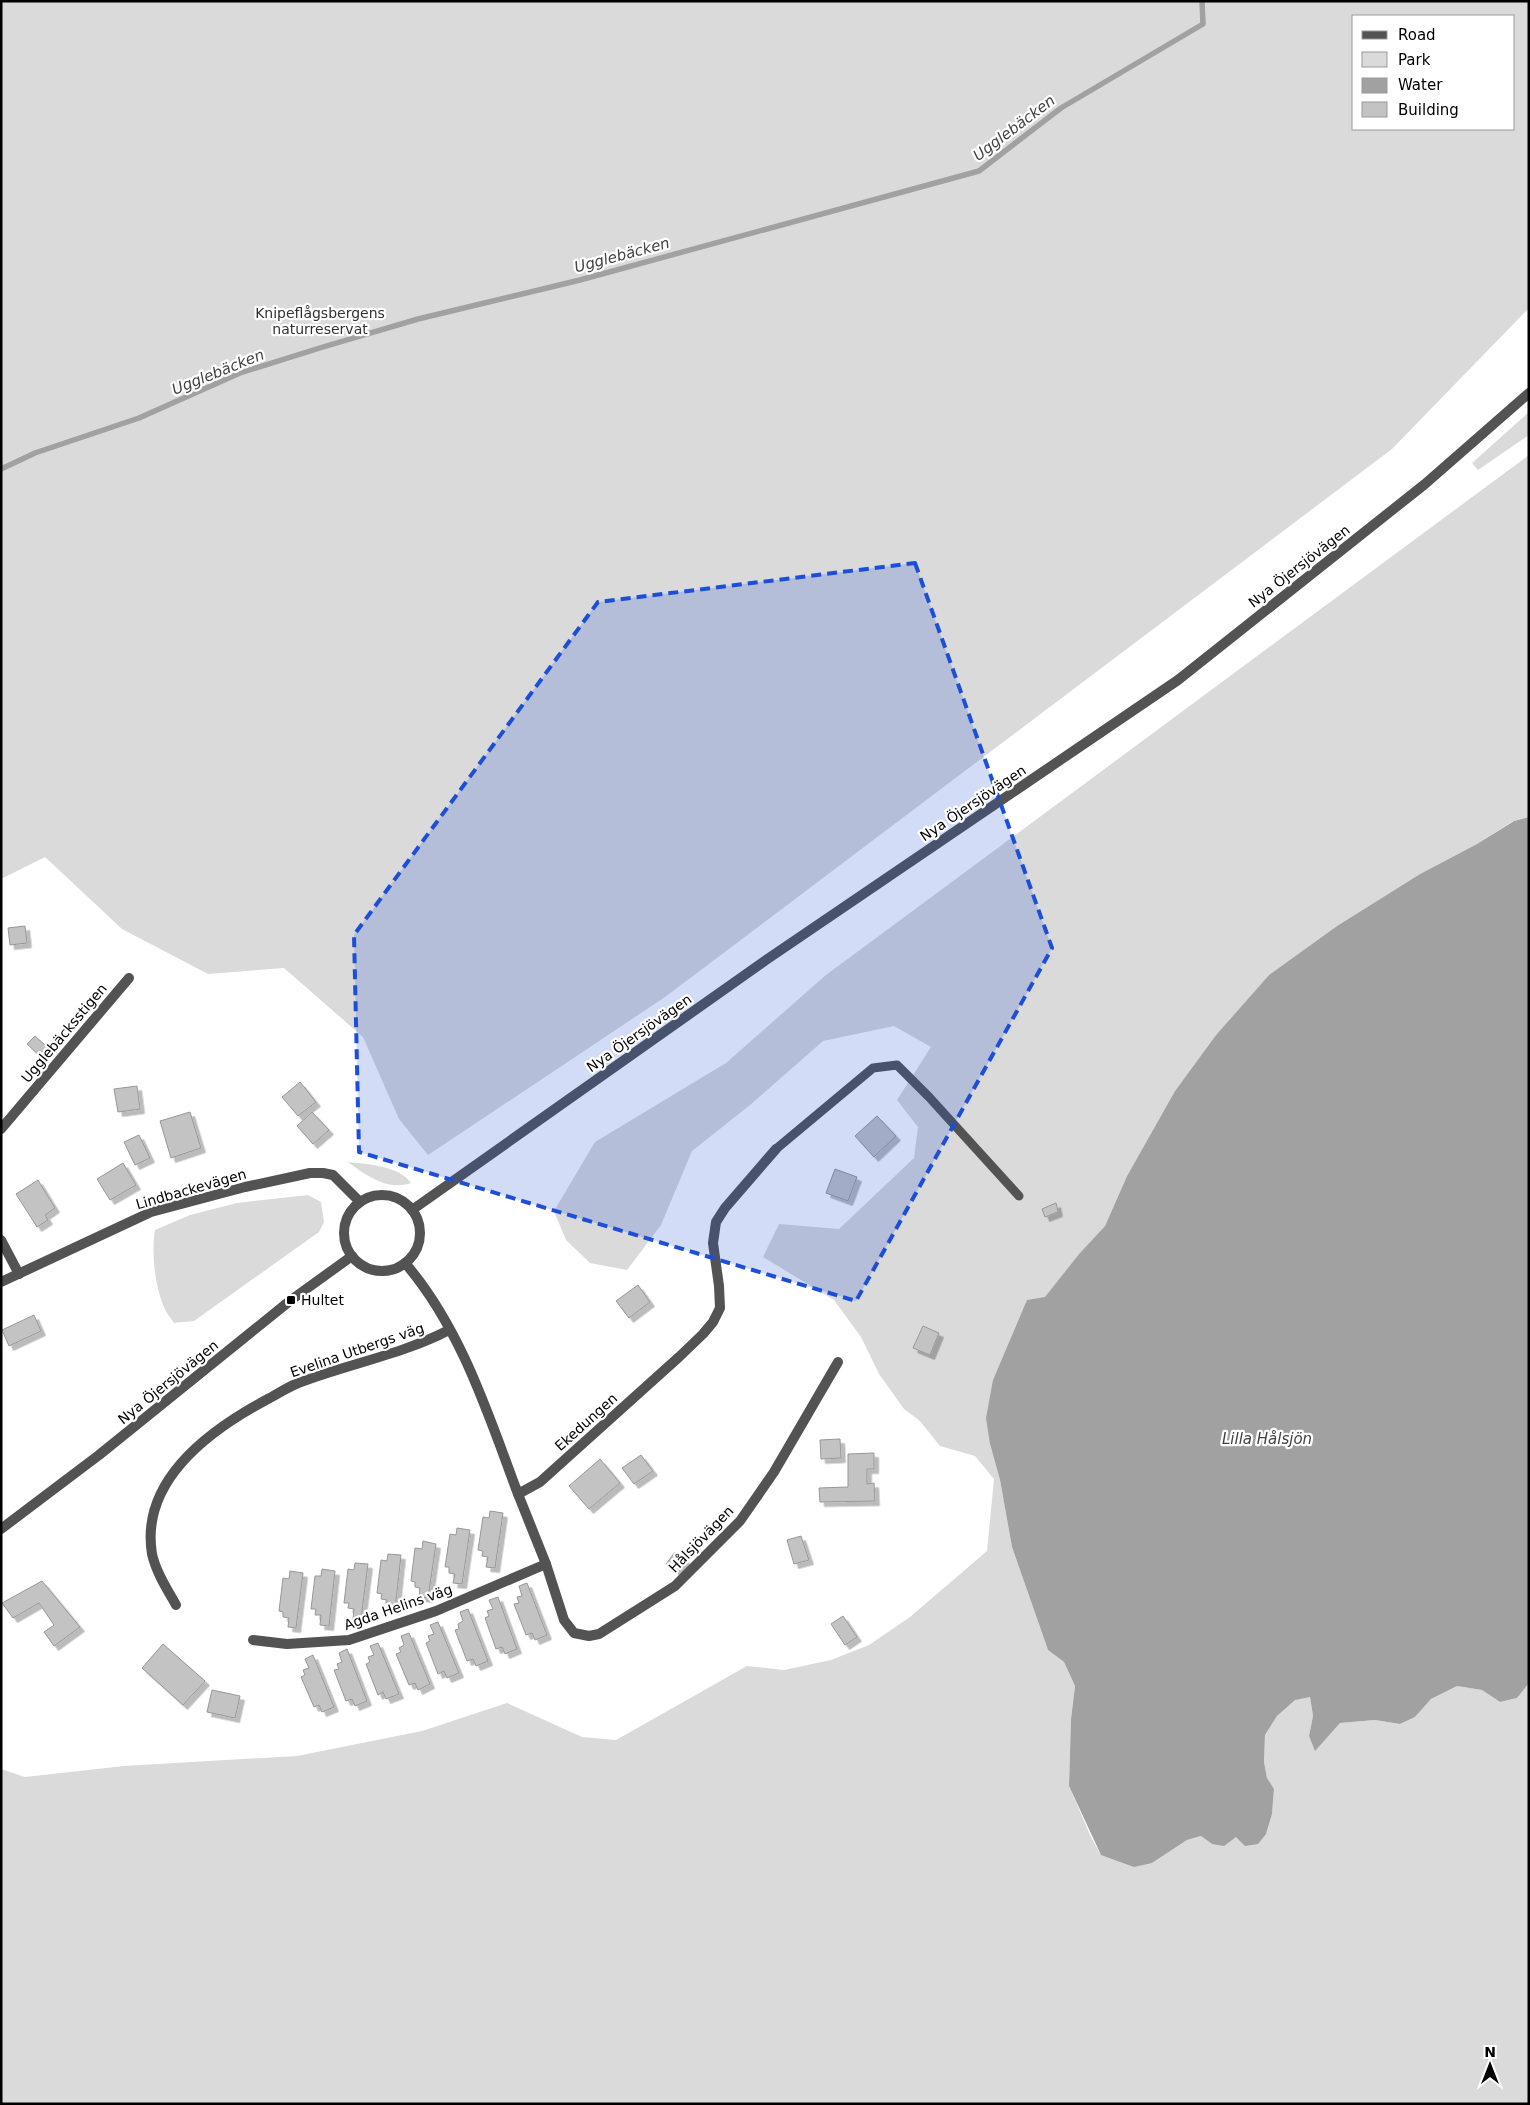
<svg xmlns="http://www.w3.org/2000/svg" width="1530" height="2105" viewBox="0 0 1530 2105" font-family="'DejaVu Sans',sans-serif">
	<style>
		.green { fill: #dadada; fill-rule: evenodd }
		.water { fill: #a1a1a1 }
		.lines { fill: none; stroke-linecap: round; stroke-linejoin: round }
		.stream { stroke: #a1a1a1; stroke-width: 5.5 }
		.building { fill: #c3c3c3; stroke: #979797; filter: url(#shadow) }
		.service { stroke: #535353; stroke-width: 9 }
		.minor { stroke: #535353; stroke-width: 10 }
		.tertiary { stroke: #535353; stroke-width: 10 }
		.marked { fill: #1d4ed8; fill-opacity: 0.2; stroke: #1d4ed8; stroke-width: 4; stroke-dasharray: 10 6; stroke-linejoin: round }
		.poi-dot { fill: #000; stroke: #fff; stroke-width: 2 }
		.labels { text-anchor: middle; stroke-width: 4.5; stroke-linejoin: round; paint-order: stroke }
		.park-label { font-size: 14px; fill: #313131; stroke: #fff }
		.street-label { font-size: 14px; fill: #000; stroke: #fff }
		.poi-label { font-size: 14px; fill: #000; stroke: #fff; text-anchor: start }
		.water-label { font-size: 15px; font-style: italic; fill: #424242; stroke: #fff }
	</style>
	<defs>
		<filter id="shadow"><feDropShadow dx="4.5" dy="4.5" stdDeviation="0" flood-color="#0004"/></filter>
	</defs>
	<rect width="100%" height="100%" fill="#fff"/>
	<!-- green -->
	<g class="green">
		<path d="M 1,1 L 1529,1 L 1529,308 L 1392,449 L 665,997 L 428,1155 L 399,1119 L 363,1037 L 284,968 L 208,974 L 122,929 L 45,857 L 1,879 ZM 1514,16 L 1514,129 L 1354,129 L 1354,16 Z"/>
		<path d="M 1529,412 L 1529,435 L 1478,470 L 1472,463 Z"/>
		<path d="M 1529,455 L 1529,817 L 1513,821 L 1477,844 L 1420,874 L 1337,926 L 1269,975 L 1216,1035 L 1175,1091 L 1127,1176 L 1105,1226 L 1079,1254 L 1011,1341 L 993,1380 L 990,1444 L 1000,1480 L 1012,1547 L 1048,1650 L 1064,1662 L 1075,1686 L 1071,1719 L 1069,1786 L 1091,1837 L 1101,1855 L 1152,1863 L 1187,1840 L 1201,1836 L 1212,1844 L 1236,1837 L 1266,1834 L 1272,1814 L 1274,1790 L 1267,1778 L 1264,1762 L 1265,1735 L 1277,1716 L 1295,1699 L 1310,1697 L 1313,1716 L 1309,1736 L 1315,1750 L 1340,1723 L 1375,1720 L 1400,1724 L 1415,1717 L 1431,1699 L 1457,1686 L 1482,1690 L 1500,1702 L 1517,1698 L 1529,1683 L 1529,2104 L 1,2104 L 1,1769 L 25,1777 L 124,1766 L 297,1756 L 422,1731 L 507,1703 L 582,1737 L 616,1740 L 747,1666 L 784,1670 L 831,1660 L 869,1645 L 910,1617 L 987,1551 L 994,1479 L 975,1456 L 940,1446 L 920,1421 L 904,1409 L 879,1374 L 861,1337 L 834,1300 L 763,1257 L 779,1224 L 839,1229 L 914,1158 L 918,1127 L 897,1100 L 931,1047 L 894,1026 L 823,1041 L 750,1105 L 692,1151 L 661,1225 L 627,1270 L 590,1263 L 566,1240 L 554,1211 L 595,1142 L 726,1063 L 826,975 Z"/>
		<path d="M 348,1162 C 367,1164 400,1166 411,1183 C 387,1191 367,1176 348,1162 Z"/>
		<path d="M 308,1195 L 321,1202 L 324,1222 L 319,1232 L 194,1321 L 174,1323 C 171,1318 166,1313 164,1307 C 155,1287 151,1251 155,1230 L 190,1215 L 237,1203 Z"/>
	</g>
	<!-- water -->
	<path class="water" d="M 1529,817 L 1529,1683 L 1517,1698 L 1500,1702 L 1482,1690 L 1457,1686 L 1431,1699 L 1415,1717 L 1400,1724 L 1375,1720 L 1340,1723 L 1315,1751 L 1309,1736 L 1313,1716 L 1310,1697 L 1295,1700 L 1277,1716 L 1265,1735 L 1264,1762 L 1267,1778 L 1274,1789 L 1272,1814 L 1266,1834 L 1258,1844 L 1245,1846 L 1236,1837 L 1224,1846 L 1212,1844 L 1201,1836 L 1187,1840 L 1152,1863 L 1134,1867 L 1101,1855 L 1069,1786 L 1071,1719 L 1075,1686 L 1064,1662 L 1048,1650 L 1012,1547 L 1000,1480 L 990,1444 L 986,1418 L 993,1380 L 1027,1300 L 1045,1297 L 1079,1254 L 1105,1226 L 1127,1176 L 1175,1091 L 1216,1035 L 1269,975 L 1337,926 L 1420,874 L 1477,844 L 1514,821 Z"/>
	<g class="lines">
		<!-- stream -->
		<path class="stream" d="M 1,469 L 35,453 L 139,418 L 240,373 L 323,347 L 418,319 L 580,280 L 979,171 L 1061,108 L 1203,24 L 1202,1"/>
	</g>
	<!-- building -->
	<g class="building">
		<path d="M 25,926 L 27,943 L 10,945 L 8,928 Z"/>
		<path d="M 35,1036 L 47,1047 L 39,1055 L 27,1044 Z"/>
		<path d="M 300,1082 L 316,1102 L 298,1116 L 282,1097 Z"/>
		<path d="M 137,1086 L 140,1109 L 118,1112 L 114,1089 Z"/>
		<path d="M 190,1112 L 201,1148 L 171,1158 L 160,1121 Z"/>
		<path d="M 312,1112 L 329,1130 L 313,1144 L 297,1126 Z"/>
		<path d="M 877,1116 L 896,1136 L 874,1157 L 855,1136 Z"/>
		<path d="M 139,1135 L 150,1158 L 135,1165 L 124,1142 Z"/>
		<path d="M 123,1163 L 136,1185 L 110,1200 L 97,1179 Z"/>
		<path d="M 835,1169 L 857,1177 L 848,1201 L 826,1193 Z"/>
		<path d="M 38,1180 L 55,1208 L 45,1215 L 48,1220 L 37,1227 L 16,1194 Z"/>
		<path d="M 1056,1203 L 1058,1212 L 1045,1217 L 1042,1209 Z"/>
		<path d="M 638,1285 L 650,1302 L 629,1318 L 616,1301 Z"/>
		<path d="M 34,1315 L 41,1331 L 9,1346 L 2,1330 Z"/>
		<path d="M 923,1326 L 939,1333 L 930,1355 L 913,1348 Z"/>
		<path d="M 840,1439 L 841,1458 L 821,1459 L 820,1440 Z"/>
		<path d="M 874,1453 L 874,1469 L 867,1469 L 867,1484 L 874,1483 L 875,1501 L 820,1502 L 819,1488 L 848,1487 L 848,1454 Z"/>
		<path d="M 641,1455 L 653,1471 L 634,1484 L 622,1468 Z"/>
		<path d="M 600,1459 L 620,1483 L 589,1509 L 569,1486 Z"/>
		<path d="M 490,1511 L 503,1513 L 495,1568 L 486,1567 L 488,1557 L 482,1556 L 483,1551 L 478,1550 L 483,1517 L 489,1518 Z"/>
		<path d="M 457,1528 L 470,1530 L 462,1584 L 453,1583 L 455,1574 L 449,1573 L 449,1567 L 445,1567 L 450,1534 L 456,1535 Z"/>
		<path d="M 801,1536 L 809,1560 L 794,1564 L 787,1540 Z"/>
		<path d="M 423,1541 L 436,1544 L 428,1598 L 419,1597 L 420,1588 L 415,1587 L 415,1582 L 411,1581 L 415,1548 L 422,1549 Z"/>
		<path d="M 675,1552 L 687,1561 L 678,1573 L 666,1564 Z"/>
		<path d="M 388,1554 L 401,1555 L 395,1610 L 386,1609 L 387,1600 L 381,1599 L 382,1594 L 377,1593 L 381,1560 L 387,1561 Z"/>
		<path d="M 355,1563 L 368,1564 L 361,1619 L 353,1619 L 354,1609 L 348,1608 L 349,1603 L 344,1603 L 348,1569 L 354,1570 Z"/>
		<path d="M 322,1569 L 335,1571 L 329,1626 L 320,1625 L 321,1615 L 315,1615 L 316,1609 L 311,1609 L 315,1576 L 321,1576 Z"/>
		<path d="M 290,1571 L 303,1573 L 296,1628 L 288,1627 L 289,1618 L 283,1617 L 283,1612 L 279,1611 L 283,1578 L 289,1579 Z"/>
		<path d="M 42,1581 L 80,1627 L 54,1646 L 44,1632 L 54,1625 L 39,1603 L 13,1618 L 2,1603 Z"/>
		<path d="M 527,1583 L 547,1635 L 535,1640 L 532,1633 L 526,1635 L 514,1604 L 519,1603 L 517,1597 L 522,1596 L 519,1586 Z"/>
		<path d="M 498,1597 L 517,1649 L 505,1654 L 502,1647 L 496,1649 L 485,1618 L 489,1616 L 487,1611 L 493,1609 L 489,1600 Z"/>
		<path d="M 468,1609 L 488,1661 L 476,1666 L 473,1659 L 467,1661 L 455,1630 L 459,1629 L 458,1624 L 463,1621 L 460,1612 Z"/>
		<path d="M 843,1616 L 857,1637 L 845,1645 L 831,1624 Z"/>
		<path d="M 438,1622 L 459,1673 L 447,1678 L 444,1671 L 438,1674 L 426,1643 L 430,1641 L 428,1636 L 434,1634 L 430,1625 Z"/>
		<path d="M 409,1633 L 430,1684 L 418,1690 L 415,1683 L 409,1685 L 396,1654 L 401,1652 L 399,1648 L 404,1645 L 401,1636 Z"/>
		<path d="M 378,1643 L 399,1694 L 386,1699 L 383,1692 L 378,1695 L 366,1664 L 370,1662 L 368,1657 L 374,1655 L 370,1646 Z"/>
		<path d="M 163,1644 L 205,1681 L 183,1705 L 142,1668 Z"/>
		<path d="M 347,1649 L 367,1701 L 355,1706 L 352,1699 L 346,1701 L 334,1670 L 339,1669 L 337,1664 L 342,1662 L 339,1653 Z"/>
		<path d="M 313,1655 L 334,1707 L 322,1712 L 319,1705 L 314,1707 L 301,1677 L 305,1675 L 303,1670 L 309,1668 L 305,1659 Z"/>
		<path d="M 212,1690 L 240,1696 L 235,1718 L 207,1712 Z"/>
	</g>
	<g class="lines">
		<!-- service -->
		<path class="service" d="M 776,1149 L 873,1068 L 897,1065 L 929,1097 L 1019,1196"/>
		<!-- minor -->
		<g class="minor">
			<path d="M 1,1129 L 129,978"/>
			<path d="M 1,1240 L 19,1274"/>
			<path d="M 405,1263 C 461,1328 488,1414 518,1494 L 540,1482 L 679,1357 L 703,1334 L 713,1322 L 720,1308 L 719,1286 L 713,1243 L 716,1222 L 725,1208 L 776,1149"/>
			<path d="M 1,1282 L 151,1212 L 245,1187 L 310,1173 L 323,1173 L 333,1175 L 360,1202"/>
			<path d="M 518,1494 L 546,1564 L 564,1620 L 574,1633 L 589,1636 L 599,1634 L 675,1586 L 740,1521 L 774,1472 L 838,1362"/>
			<path d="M 176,1605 C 167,1589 156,1572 152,1554 C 140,1481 210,1430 266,1400 C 276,1395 286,1388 296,1384 C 347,1364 401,1355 449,1330"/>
			<path d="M 253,1640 L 287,1644 L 349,1640 L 436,1611 L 546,1564"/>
		</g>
		<!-- tertiary -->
		<g class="tertiary">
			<circle cx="382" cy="1233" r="38"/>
			<path d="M 412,1210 L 766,960 L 1178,680 L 1425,484 L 1529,393"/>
			<path d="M 1,1529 L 99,1455 L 291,1300 L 352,1256"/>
		</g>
	</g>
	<!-- marked area -->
	<path class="marked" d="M 915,563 L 1052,948 L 856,1301 L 359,1152 L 354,935 L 598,602 Z"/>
	<!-- markers -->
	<rect class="poi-dot" x="286" y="1295" width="10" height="10" rx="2.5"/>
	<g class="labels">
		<!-- park labels -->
		<g class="park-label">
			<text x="320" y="318">Knipeflågsbergens<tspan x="320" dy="16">naturreservat</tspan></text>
		</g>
		<!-- street labels -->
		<g class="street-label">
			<text transform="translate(1299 566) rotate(-38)" y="5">Nya Öjersjövägen</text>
			<text transform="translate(973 803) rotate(-34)" y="5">Nya Öjersjövägen</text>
			<text transform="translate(64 1033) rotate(-50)" y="5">Ugglebäcksstigen</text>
			<text transform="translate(639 1033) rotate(-35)" y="5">Nya Öjersjövägen</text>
			<text transform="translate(191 1189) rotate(-16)" y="5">Lindbackevägen</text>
			<text transform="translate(357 1350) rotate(-19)" y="5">Evelina Utbergs väg</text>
			<text transform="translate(168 1382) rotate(-39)" y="5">Nya Öjersjövägen</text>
			<text transform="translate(586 1422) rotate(-42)" y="5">Ekedungen</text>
			<text transform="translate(701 1539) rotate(-46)" y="5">Hålsjövägen</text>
			<text transform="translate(398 1607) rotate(-19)" y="5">Agda Helins väg</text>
		</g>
		<!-- poi labels -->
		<g class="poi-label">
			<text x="301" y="1305">Hultet</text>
		</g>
		<!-- water labels -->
		<g class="water-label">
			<text transform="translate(1014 128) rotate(-37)" y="5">Ugglebäcken</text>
			<text transform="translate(622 255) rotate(-15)" y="5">Ugglebäcken</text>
			<text transform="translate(218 372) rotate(-22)" y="5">Ugglebäcken</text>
			<text x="1267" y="1444">Lilla Hålsjön</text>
		</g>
	</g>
	<!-- border -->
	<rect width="1530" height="2105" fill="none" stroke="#000000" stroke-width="5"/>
	<!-- legend -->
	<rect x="1352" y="15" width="162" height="115" fill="#ffffff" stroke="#999999"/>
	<rect x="1362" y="31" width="25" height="8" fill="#535353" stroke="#999999"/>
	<text x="1398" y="40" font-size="15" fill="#000000">Road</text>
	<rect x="1362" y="52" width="25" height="15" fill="#dadada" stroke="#999999"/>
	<text x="1398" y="65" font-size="15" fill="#000000">Park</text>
	<rect x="1362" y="78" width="25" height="15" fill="#a1a1a1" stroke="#999999"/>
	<text x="1398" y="90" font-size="15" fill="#000000">Water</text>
	<rect x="1362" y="102" width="25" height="15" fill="#c3c3c3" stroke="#999999"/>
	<text x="1398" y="115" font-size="15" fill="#000000">Building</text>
	<!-- north arrow -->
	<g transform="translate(1490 2065)" stroke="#ffffff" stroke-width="4" paint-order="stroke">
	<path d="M0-4L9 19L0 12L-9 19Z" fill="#000000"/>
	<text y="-8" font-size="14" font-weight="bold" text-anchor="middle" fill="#000000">N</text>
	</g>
</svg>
